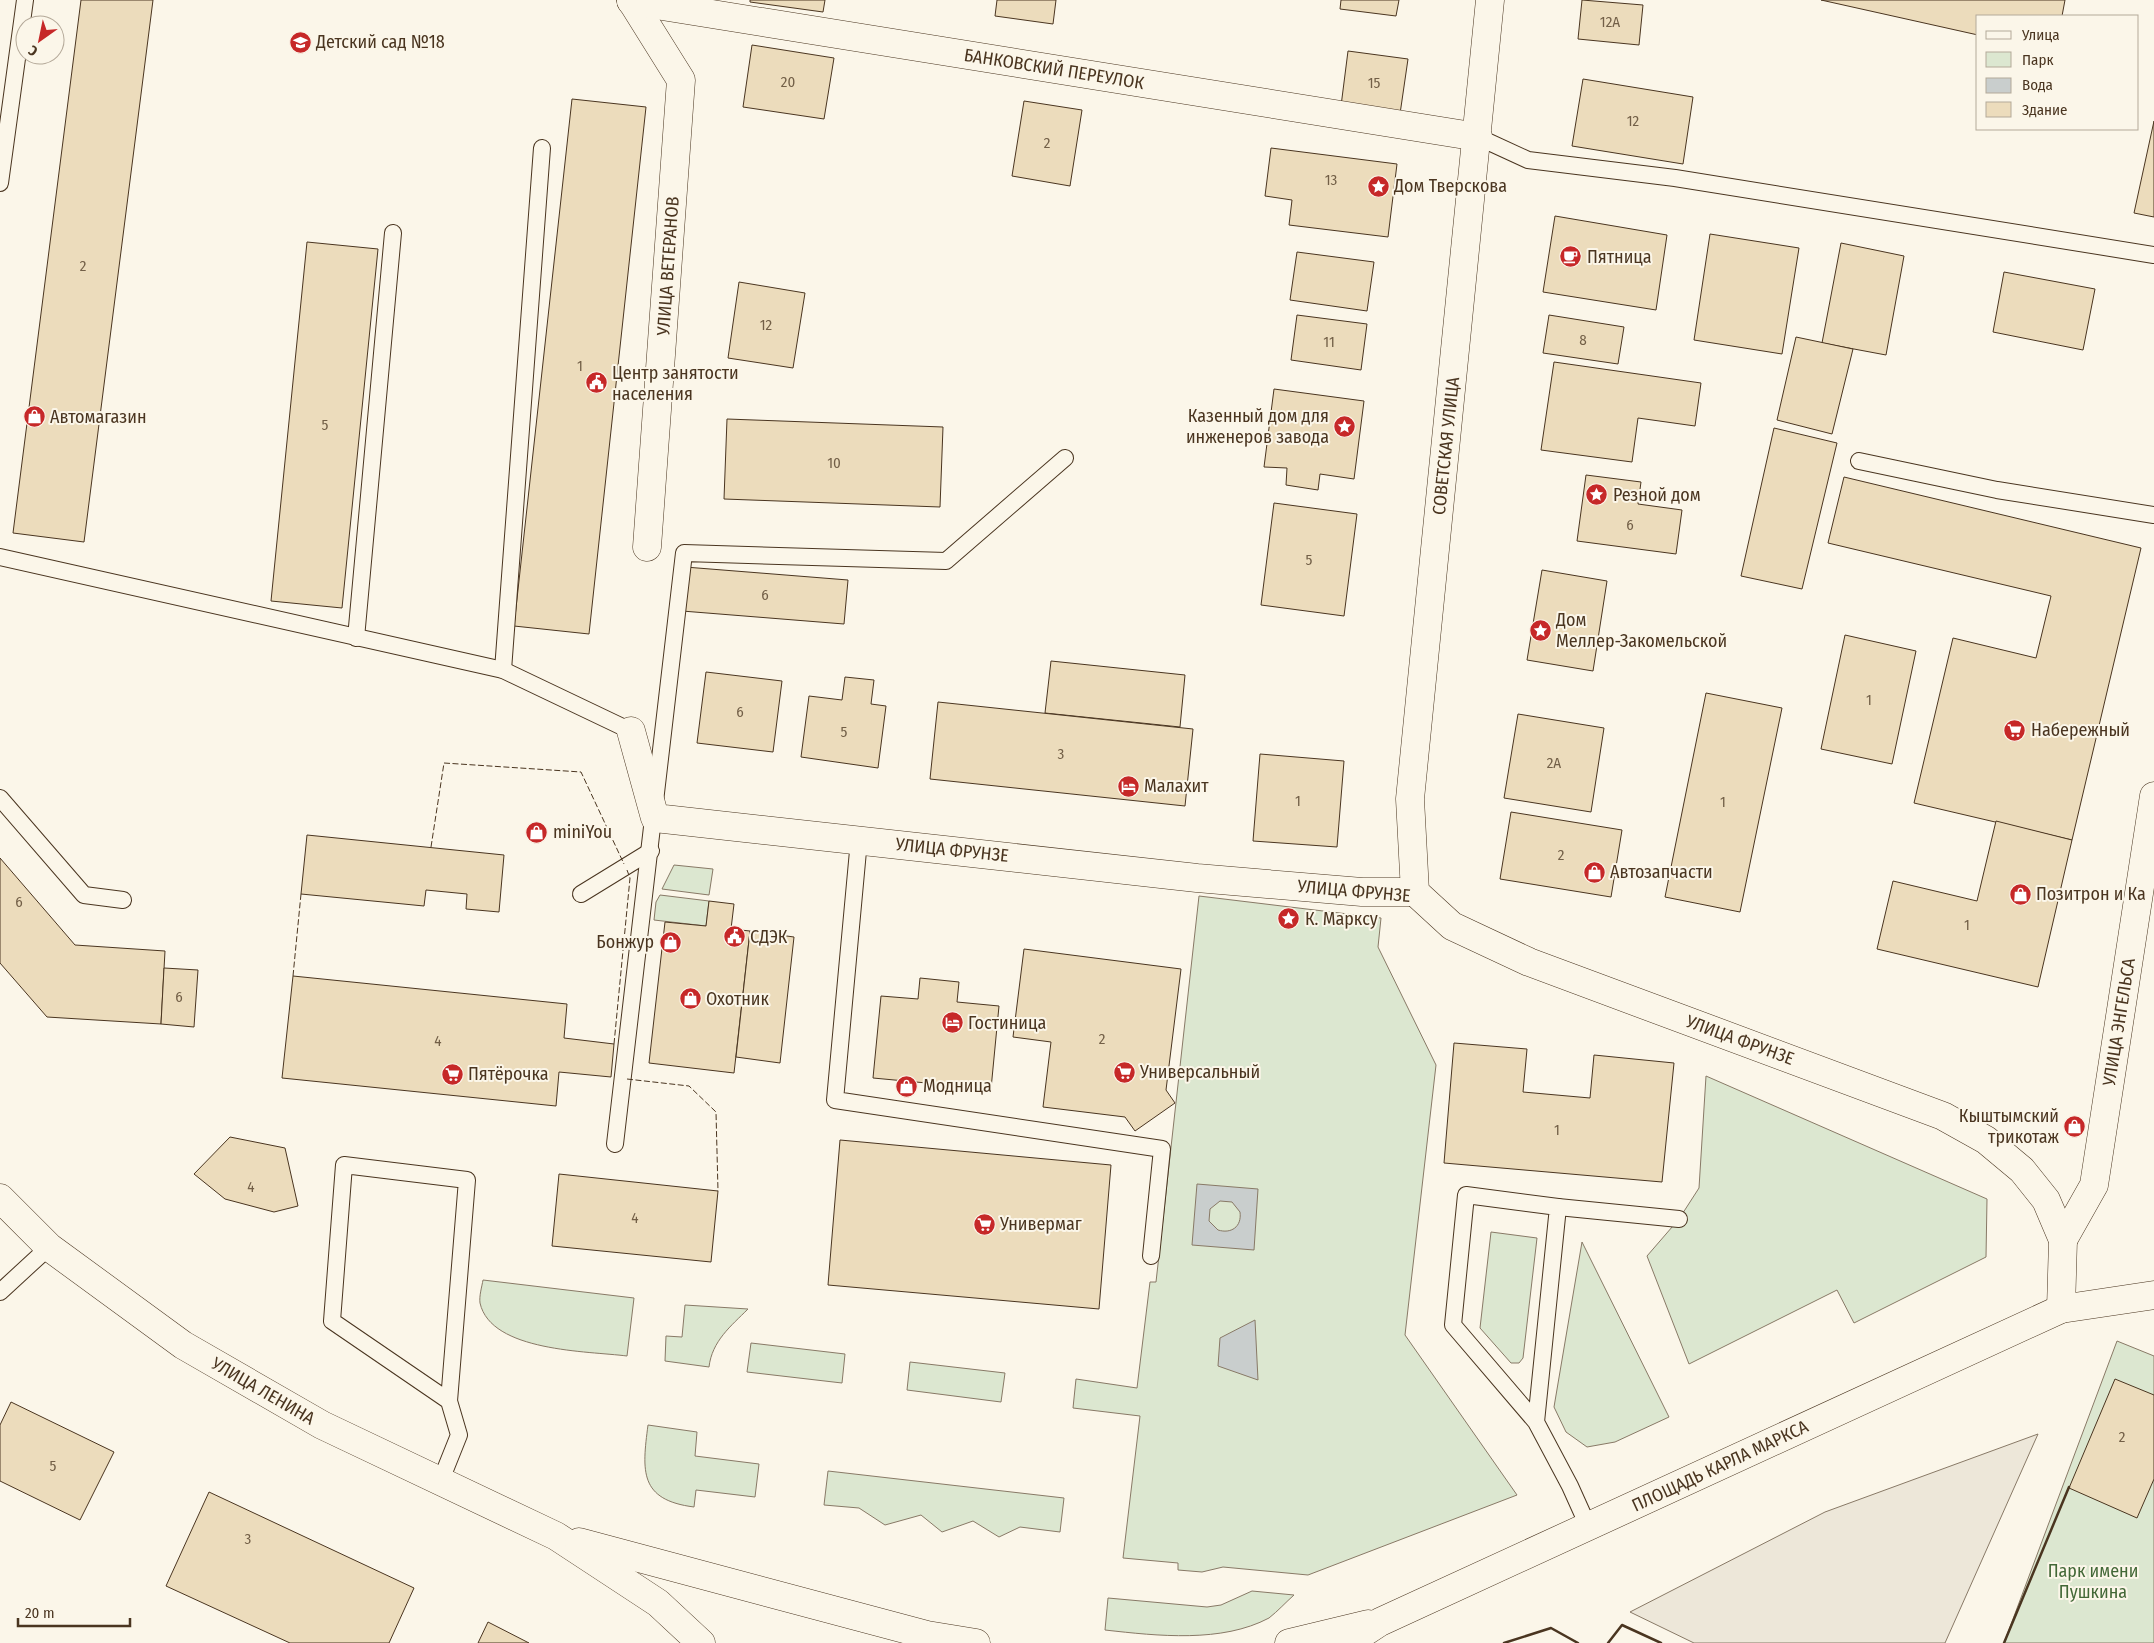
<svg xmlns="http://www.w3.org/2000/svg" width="2154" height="1643" viewBox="0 0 2154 1643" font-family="'Fira Sans Condensed',sans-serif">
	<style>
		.green { fill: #dce7d0; stroke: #887966 }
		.parking { fill: #ede7d9; stroke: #887966 }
		.water { fill: #c9cecd; stroke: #887966; fill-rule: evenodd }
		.building { fill: #ecdcbc; stroke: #4a3520 }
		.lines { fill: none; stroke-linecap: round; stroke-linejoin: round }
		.service-casing { stroke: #4a3520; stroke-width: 18 }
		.minor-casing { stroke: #4a3520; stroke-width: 29 }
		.tertiary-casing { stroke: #4a3520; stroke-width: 29 }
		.primary-casing { stroke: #4a3520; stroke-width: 29 }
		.service { stroke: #fbf6e9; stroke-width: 16 }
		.minor { stroke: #fbf6e9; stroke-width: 28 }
		.tertiary { stroke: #fbf6e9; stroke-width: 28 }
		.primary { stroke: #fbf6e9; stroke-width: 28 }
		.fence { stroke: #4a3520; stroke-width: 1; stroke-dasharray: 6 2.5; stroke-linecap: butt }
		.wall { stroke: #4a3520; stroke-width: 2.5 }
		.labels { text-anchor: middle; stroke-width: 4; stroke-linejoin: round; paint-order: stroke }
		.number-label { font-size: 15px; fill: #725f47 }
		.poi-label { font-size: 18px; fill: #4a3520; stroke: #fbf6e9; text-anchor: start }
		.street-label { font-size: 18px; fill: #4a3520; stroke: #fbf6e9 }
		.park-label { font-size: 18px; fill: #436837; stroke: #fbf6e9 }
	</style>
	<rect width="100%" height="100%" fill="#fbf6e9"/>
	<!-- green -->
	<g class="green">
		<path d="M 674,865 L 713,869 L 709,895 L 662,889 Z"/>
		<path d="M 660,895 L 709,901 L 706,926 L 654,920 L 656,902 Z"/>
		<path d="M 1199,896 L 1381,918 L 1378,947 L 1436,1065 L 1405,1335 L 1517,1495 L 1308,1575 L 1223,1567 L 1202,1572 L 1178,1570 L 1178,1563 L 1123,1558 L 1140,1416 L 1073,1408 L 1076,1379 L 1137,1388 L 1150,1282 L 1156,1282 Z"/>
		<path d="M 1706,1076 L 1987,1199 L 1986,1257 L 1854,1323 L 1837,1290 L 1689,1364 L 1647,1256 L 1679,1219 L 1699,1188 Z"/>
		<path d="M 1491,1232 L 1537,1238 L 1523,1358 L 1519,1363 L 1511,1363 L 1480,1328 Z"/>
		<path d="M 1582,1242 L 1669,1417 L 1615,1442 L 1587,1447 L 1566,1432 L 1554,1407 Z"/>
		<path d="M 483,1280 L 634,1298 L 627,1356 C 588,1351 491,1352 480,1303 C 479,1296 482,1286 483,1280 Z"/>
		<path d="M 685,1305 L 748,1309 C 731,1326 712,1341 709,1367 L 665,1361 L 666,1336 L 682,1337 Z"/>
		<path d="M 2117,1341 L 2154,1356 L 2154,1643 L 2004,1643 Z"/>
		<path d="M 751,1343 L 845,1354 L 842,1383 L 747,1372 Z"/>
		<path d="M 910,1362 L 1005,1373 L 1001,1402 L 907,1390 Z"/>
		<path d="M 648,1425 L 697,1432 L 695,1456 L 759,1464 L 755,1497 L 696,1490 L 694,1507 C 639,1500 642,1471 648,1425 Z"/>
		<path d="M 828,1471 L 1064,1498 L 1060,1532 L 1020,1527 L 999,1537 L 973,1521 L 942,1532 L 921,1515 L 885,1525 L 859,1508 L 824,1505 Z"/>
		<path d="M 1252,1591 L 1294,1595 C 1286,1602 1278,1611 1269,1618 C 1222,1643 1158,1636 1105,1630 L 1108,1598 L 1207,1607 L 1221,1605 Z"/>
	</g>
	<!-- parking -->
	<path class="parking" d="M 2038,1434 L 1945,1643 L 1694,1643 L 1630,1612 L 1825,1512 Z"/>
	<!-- water -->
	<g class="water">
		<path d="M 1197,1184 L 1258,1189 L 1254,1250 L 1192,1245 ZM 1220,1201 L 1232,1202 L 1240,1212 C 1242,1227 1231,1234 1218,1230 L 1209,1221 L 1210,1209 Z"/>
		<path d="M 1255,1320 L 1258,1380 L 1218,1366 L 1220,1338 Z"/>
	</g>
	<!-- building -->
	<g class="building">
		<path d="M 81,0 L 153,0 L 84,542 L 13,533 Z"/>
		<path d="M 750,0 L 825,0 L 823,12 L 750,2 Z"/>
		<path d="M 997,0 L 1056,0 L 1053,24 L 995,16 Z"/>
		<path d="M 1341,0 L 1399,0 L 1396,16 L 1340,9 Z"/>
		<path d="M 1582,0 L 1643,5 L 1639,45 L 1578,39 Z"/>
		<path d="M 1821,0 L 2065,0 L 2062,16 L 1978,16 L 1978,35 Z"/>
		<path d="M 752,45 L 834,58 L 824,119 L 743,107 Z"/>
		<path d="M 1348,51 L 1408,59 L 1400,114 L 1341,106 Z"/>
		<path d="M 1583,79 L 1693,97 L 1683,164 L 1572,146 Z"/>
		<path d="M 572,99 L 646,107 L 589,634 L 514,626 Z"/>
		<path d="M 1024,101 L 1082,110 L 1070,186 L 1012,176 Z"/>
		<path d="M 2154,121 L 2154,217 L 2134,213 Z"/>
		<path d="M 1271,148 L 1397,164 L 1388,237 L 1289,225 L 1292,200 L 1265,196 Z"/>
		<path d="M 1555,216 L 1667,235 L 1656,310 L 1543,292 Z"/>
		<path d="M 1710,234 L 1799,248 L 1782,354 L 1694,340 Z"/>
		<path d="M 307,242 L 378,249 L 342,608 L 271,601 Z"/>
		<path d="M 1841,243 L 1904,256 L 1886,355 L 1822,343 Z"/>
		<path d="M 1297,252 L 1374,262 L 1367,311 L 1290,300 Z"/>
		<path d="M 2004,272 L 2095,289 L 2083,350 L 1993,332 Z"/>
		<path d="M 739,282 L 805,293 L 793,368 L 728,358 Z"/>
		<path d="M 1297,315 L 1367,324 L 1361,370 L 1291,360 Z"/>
		<path d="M 1549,315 L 1624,327 L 1618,364 L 1543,353 Z"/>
		<path d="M 1796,337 L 1853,349 L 1832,434 L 1777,420 Z"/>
		<path d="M 1554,362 L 1701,383 L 1695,426 L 1638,418 L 1632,462 L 1541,450 Z"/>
		<path d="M 1274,389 L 1364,401 L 1354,479 L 1320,474 L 1318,490 L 1286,485 L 1287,468 L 1264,467 Z"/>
		<path d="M 727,419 L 943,427 L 940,507 L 724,499 Z"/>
		<path d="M 1774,428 L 1837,443 L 1802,589 L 1741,576 Z"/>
		<path d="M 1586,475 L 1641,482 L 1638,504 L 1682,510 L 1676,554 L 1577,541 Z"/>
		<path d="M 1844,477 L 2141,548 L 2072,840 L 1914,803 L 1953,638 L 2036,658 L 2051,596 L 1828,543 Z"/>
		<path d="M 1274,503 L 1357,514 L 1344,616 L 1261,605 Z"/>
		<path d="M 685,567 L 848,580 L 844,624 L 682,611 Z"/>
		<path d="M 1542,570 L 1607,581 L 1593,671 L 1527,660 Z"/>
		<path d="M 1845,635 L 1916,651 L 1892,764 L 1821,749 Z"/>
		<path d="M 1051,661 L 1185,675 L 1180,727 L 1045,713 Z"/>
		<path d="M 706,672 L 782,681 L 773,752 L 697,743 Z"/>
		<path d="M 845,677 L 874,680 L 871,704 L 886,706 L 878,768 L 801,757 L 809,696 L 842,700 Z"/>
		<path d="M 1706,693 L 1782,708 L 1740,912 L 1665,897 Z"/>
		<path d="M 938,702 L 1193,729 L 1185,806 L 930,779 Z"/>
		<path d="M 1518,714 L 1604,728 L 1591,812 L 1504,798 Z"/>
		<path d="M 1260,754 L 1344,761 L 1337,847 L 1253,841 Z"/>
		<path d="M 1511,812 L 1622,830 L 1611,897 L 1500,879 Z"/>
		<path d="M 1996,821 L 2072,840 L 2038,987 L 1877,949 L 1893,881 L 1977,901 Z"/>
		<path d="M 307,835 L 504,855 L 499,912 L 466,909 L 467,894 L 426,890 L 424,906 L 301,894 Z"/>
		<path d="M 0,858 L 75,945 L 165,951 L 161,1024 L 47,1017 L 0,963 Z"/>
		<path d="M 709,901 L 734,904 L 731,929 L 750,931 L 734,1073 L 649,1063 L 665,922 L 706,926 Z"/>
		<path d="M 750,931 L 794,937 L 780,1063 L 736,1057 Z"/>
		<path d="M 1024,949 L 1181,969 L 1166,1090 L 1175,1103 L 1135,1131 L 1125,1117 L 1043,1107 L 1051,1042 L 1013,1037 Z"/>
		<path d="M 164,968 L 198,970 L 194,1027 L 161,1024 Z"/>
		<path d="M 293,976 L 567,1004 L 564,1038 L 614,1044 L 611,1077 L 559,1072 L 556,1106 L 282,1078 Z"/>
		<path d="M 920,978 L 959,982 L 957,1002 L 999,1006 L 991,1089 L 873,1078 L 881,996 L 918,999 Z"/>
		<path d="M 1454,1043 L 1527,1049 L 1523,1092 L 1590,1098 L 1594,1055 L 1674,1063 L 1662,1182 L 1444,1163 Z"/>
		<path d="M 230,1137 L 285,1148 L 298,1206 L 274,1212 L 225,1199 L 194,1174 Z"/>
		<path d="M 840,1140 L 1111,1165 L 1099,1309 L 828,1285 Z"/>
		<path d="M 559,1174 L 718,1191 L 711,1262 L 552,1246 Z"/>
		<path d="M 2115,1379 L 2154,1395 L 2154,1479 L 2137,1518 L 2069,1488 Z"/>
		<path d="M 11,1402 L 114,1452 L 80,1520 L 0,1481 L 0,1425 Z"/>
		<path d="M 209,1492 L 414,1588 L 389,1643 L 290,1643 L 166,1586 Z"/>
		<path d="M 488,1622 L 529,1643 L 478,1643 Z"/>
	</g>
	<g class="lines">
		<defs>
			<g id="service">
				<path d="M 1478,137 L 1528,160 L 1675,178 L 2154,255"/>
				<path d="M 0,183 L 25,0"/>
				<path d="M 1859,461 L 1997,490 L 2154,515"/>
				<path d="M 0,557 L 503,670 L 631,731"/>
				<path d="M 356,638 L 393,233"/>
				<path d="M 503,670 L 542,148"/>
				<path d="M 0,798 L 84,895 L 123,900"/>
				<path d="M 859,840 L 835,1100 L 1162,1149 L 1151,1256"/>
				<path d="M 581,894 L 651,851"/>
				<path d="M 615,1144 L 684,553 L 946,561 L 1065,458"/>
				<path d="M 1558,1207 L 1679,1219"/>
				<path d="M 0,1292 L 49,1247"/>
				<path d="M 1536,1422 L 1558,1207 L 1466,1195 L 1453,1325 L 1536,1422 L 1570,1486 L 1588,1526"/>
				<path d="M 441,1480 L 459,1435 L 449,1401 L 467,1180 L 344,1165 L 332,1321 L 449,1401"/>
			</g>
			<g id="minor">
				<path d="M 631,0 L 681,80 L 647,547"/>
				<path d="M 631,1 L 1478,137"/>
				<path d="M 631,731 L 655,818 L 1197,878 L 1362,892 L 1415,892"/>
				<path d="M 2063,1240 L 2094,1185 L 2154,796"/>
			</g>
			<path id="tertiary" d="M 1490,0 L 1410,799 L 1415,892 L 1452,926 L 1529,962 L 1943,1116 L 1986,1140 L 2022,1170 L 2046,1200 L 2063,1240 L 2061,1309"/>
			<g id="primary">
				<path d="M 0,1198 L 49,1247 L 183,1345 L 322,1425 L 556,1536 L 658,1603 L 701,1643"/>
				<path d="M 579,1542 L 927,1635 L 976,1643"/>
				<path d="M 1289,1643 L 1368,1624"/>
				<path d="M 1348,1643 L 1380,1622 L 2061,1309 L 2154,1295"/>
			</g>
		</defs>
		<!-- service casing -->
		<use href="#service" class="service-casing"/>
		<!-- minor casing -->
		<use href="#minor" class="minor-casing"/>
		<!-- tertiary casing -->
		<use href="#tertiary" class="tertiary-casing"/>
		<!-- primary casing -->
		<use href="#primary" class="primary-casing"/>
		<!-- service -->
		<use href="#service" class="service"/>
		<!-- minor -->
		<use href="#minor" class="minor"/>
		<!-- tertiary -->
		<use href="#tertiary" class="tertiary"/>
		<!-- primary -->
		<use href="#primary" class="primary"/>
		<!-- fence -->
		<g class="fence">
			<path d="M 431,847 L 444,763 L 581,772 L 624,864"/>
			<path d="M 293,976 L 301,894"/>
			<path d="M 614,1044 L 630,878 L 627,870"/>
			<path d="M 627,1079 L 689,1086 L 716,1112 L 718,1191"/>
		</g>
		<!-- wall -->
		<g class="wall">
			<path d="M 1504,1643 L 1551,1628 L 1578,1643"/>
			<path d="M 1608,1643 L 1622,1625 L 1661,1643"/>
			<path d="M 2004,1643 L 2069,1487"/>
		</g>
	</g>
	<!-- icons -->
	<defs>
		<symbol id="school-disc" viewBox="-11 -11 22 22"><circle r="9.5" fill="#c62828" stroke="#fbf6e9"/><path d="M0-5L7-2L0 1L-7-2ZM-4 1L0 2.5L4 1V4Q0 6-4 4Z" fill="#fff"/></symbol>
		<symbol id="sight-disc" viewBox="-11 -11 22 22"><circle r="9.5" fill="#c62828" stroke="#fbf6e9"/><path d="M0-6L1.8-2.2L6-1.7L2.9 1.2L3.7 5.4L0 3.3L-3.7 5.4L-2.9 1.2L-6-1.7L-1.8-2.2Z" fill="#fff"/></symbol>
		<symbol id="cafe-disc" viewBox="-11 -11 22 22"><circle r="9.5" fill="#c62828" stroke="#fbf6e9"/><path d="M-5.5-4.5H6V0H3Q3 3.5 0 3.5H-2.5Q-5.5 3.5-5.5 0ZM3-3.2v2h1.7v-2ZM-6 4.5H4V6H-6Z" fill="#fff"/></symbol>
		<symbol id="civic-disc" viewBox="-11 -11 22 22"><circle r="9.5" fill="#c62828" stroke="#fbf6e9"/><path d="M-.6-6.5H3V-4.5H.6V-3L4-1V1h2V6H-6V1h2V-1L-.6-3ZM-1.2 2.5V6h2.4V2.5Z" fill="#fff"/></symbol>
		<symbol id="shop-disc" viewBox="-11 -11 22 22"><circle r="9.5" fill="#c62828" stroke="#fbf6e9"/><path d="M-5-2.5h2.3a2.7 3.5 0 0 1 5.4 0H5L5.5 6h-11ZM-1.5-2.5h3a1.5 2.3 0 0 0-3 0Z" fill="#fff"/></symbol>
		<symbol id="supermarket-disc" viewBox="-11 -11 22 22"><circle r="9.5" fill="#c62828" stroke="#fbf6e9"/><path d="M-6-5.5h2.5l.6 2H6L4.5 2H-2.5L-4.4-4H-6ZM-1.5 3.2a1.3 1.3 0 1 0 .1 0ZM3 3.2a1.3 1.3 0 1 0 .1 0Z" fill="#fff"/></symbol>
		<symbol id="hotel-disc" viewBox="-11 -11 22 22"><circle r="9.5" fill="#c62828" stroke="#fbf6e9"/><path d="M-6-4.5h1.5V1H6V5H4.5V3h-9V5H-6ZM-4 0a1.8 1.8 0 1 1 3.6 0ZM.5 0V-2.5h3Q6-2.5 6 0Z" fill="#fff"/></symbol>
	</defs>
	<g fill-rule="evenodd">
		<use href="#school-disc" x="288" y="30" width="25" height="25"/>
		<use href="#sight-disc" x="1366" y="174" width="25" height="25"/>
		<use href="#cafe-disc" x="1558" y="244" width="25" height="25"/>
		<use href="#civic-disc" x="584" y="370" width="25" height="25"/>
		<use href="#shop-disc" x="22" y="404" width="25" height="25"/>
		<use href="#sight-disc" x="1332" y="414" width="25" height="25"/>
		<use href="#sight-disc" x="1584" y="482" width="25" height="25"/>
		<use href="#sight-disc" x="1528" y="618" width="25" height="25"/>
		<use href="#supermarket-disc" x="2002" y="718" width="25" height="25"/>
		<use href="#hotel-disc" x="1116" y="774" width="25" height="25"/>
		<use href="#shop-disc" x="524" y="820" width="25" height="25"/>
		<use href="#shop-disc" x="1582" y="860" width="25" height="25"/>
		<use href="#shop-disc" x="2008" y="882" width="25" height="25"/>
		<use href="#sight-disc" x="1276" y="906" width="25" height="25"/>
		<use href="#civic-disc" x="722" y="924" width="25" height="25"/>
		<use href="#shop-disc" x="658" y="930" width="25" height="25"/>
		<use href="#shop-disc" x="678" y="986" width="25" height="25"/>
		<use href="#hotel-disc" x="940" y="1010" width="25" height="25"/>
		<use href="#supermarket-disc" x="1112" y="1060" width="25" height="25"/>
		<use href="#supermarket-disc" x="440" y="1062" width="25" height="25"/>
		<use href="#shop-disc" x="894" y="1074" width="25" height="25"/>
		<use href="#shop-disc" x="2062" y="1114" width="25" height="25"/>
		<use href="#supermarket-disc" x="972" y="1212" width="25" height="25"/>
	</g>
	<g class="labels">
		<!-- number labels -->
		<g class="number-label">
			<text x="1610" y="27">12А</text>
			<text x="788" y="87">20</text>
			<text x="1374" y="88">15</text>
			<text x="1633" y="126">12</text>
			<text x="1047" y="148">2</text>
			<text x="1331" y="185">13</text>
			<text x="83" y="271">2</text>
			<text x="766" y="330">12</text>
			<text x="1583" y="345">8</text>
			<text x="1329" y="347">11</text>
			<text x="580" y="371">1</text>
			<text x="325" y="430">5</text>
			<text x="834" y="468">10</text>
			<text x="1630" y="530">6</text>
			<text x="1309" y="565">5</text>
			<text x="765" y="600">6</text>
			<text x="1869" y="705">1</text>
			<text x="740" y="717">6</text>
			<text x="844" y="737">5</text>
			<text x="1061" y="759">3</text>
			<text x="1554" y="768">2А</text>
			<text x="1298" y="806">1</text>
			<text x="1723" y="807">1</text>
			<text x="1561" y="860">2</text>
			<text x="19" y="907">6</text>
			<text x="1967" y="930">1</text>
			<text x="179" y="1002">6</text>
			<text x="1102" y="1044">2</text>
			<text x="438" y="1046">4</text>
			<text x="1557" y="1135">1</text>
			<text x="251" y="1192">4</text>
			<text x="635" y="1223">4</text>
			<text x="2122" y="1442">2</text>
			<text x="53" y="1471">5</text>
			<text x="248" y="1544">3</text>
		</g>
		<!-- poi labels -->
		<g class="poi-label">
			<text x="316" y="48">Детский сад №18</text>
			<text x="1394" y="192">Дом Тверскова</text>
			<text x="1587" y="263">Пятница</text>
			<text x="612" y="379">Центр занятости<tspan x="612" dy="21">населения</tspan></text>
			<text x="1329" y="422" text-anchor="end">Казенный дом для<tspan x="1329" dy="21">инженеров завода</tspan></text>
			<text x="50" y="423">Автомагазин</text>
			<text x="1613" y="501">Резной дом</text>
			<text x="1556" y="626">Дом<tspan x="1556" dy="21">Меллер-Закомельской</tspan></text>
			<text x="2031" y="736">Набережный</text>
			<text x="1144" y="792">Малахит</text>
			<text x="553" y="838">miniYou</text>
			<text x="1610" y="878">Автозапчасти</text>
			<text x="2036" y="900">Позитрон и Ка</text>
			<text x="1305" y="925">К. Марксу</text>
			<text x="750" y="943">СДЭК</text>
			<text x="654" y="948" text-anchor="end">Бонжур</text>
			<text x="706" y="1005">Охотник</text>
			<text x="968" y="1029">Гостиница</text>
			<text x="1140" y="1078">Универсальный</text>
			<text x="468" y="1080">Пятёрочка</text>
			<text x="923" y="1092">Модница</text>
			<text x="2059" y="1122" text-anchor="end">Кыштымский<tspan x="2059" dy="21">трикотаж</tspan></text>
			<text x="1000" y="1230">Универмаг</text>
		</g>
		<!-- street labels -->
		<g class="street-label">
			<text transform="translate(1054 69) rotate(9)" y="6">БАНКОВСКИЙ ПЕРЕУЛОК</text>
			<text transform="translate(668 266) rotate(-86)" y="6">УЛИЦА ВЕТЕРАНОВ</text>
			<text transform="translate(1446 446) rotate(-84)" y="6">СОВЕТСКАЯ УЛИЦА</text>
			<text transform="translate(952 850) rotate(6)" y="6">УЛИЦА ФРУНЗЕ</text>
			<text transform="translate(1354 891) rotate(5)" y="6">УЛИЦА ФРУНЗЕ</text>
			<text transform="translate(2119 1022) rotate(-81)" y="6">УЛИЦА ЭНГЕЛЬСА</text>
			<text transform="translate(1740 1040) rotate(20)" y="6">УЛИЦА ФРУНЗЕ</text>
			<text transform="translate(263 1391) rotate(30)" y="6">УЛИЦА ЛЕНИНА</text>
			<text transform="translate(1720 1466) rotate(-25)" y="6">ПЛОЩАДЬ КАРЛА МАРКСА</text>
		</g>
		<!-- park labels -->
		<g class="park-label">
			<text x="2093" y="1577">Парк имени<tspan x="2093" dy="21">Пушкина</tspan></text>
		</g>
	</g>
	<!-- legend -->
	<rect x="1976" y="15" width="162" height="115" fill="#fbf6e9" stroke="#b4a999"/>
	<rect x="1986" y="31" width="25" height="8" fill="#fbf6e9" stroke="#b4a999"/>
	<text x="2022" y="40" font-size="15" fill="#4a3520">Улица</text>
	<rect x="1986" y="52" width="25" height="15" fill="#dce7d0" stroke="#b4a999"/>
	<text x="2022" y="65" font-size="15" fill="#4a3520">Парк</text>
	<rect x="1986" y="78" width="25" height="15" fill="#c9cecd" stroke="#b4a999"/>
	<text x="2022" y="90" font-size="15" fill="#4a3520">Вода</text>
	<rect x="1986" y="102" width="25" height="15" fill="#ecdcbc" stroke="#b4a999"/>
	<text x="2022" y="115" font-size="15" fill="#4a3520">Здание</text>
	<!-- north arrow -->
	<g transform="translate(40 40) rotate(213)"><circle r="24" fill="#fbf6e9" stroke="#b4a999"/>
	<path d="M0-4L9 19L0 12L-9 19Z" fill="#c62828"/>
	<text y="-8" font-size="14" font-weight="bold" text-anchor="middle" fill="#4a3520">С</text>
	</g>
	<!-- scale -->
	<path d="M18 1618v8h112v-8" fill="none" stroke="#4a3520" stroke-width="2.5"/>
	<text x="25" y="1618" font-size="15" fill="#4a3520" stroke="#fbf6e9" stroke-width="4" paint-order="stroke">20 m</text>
</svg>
